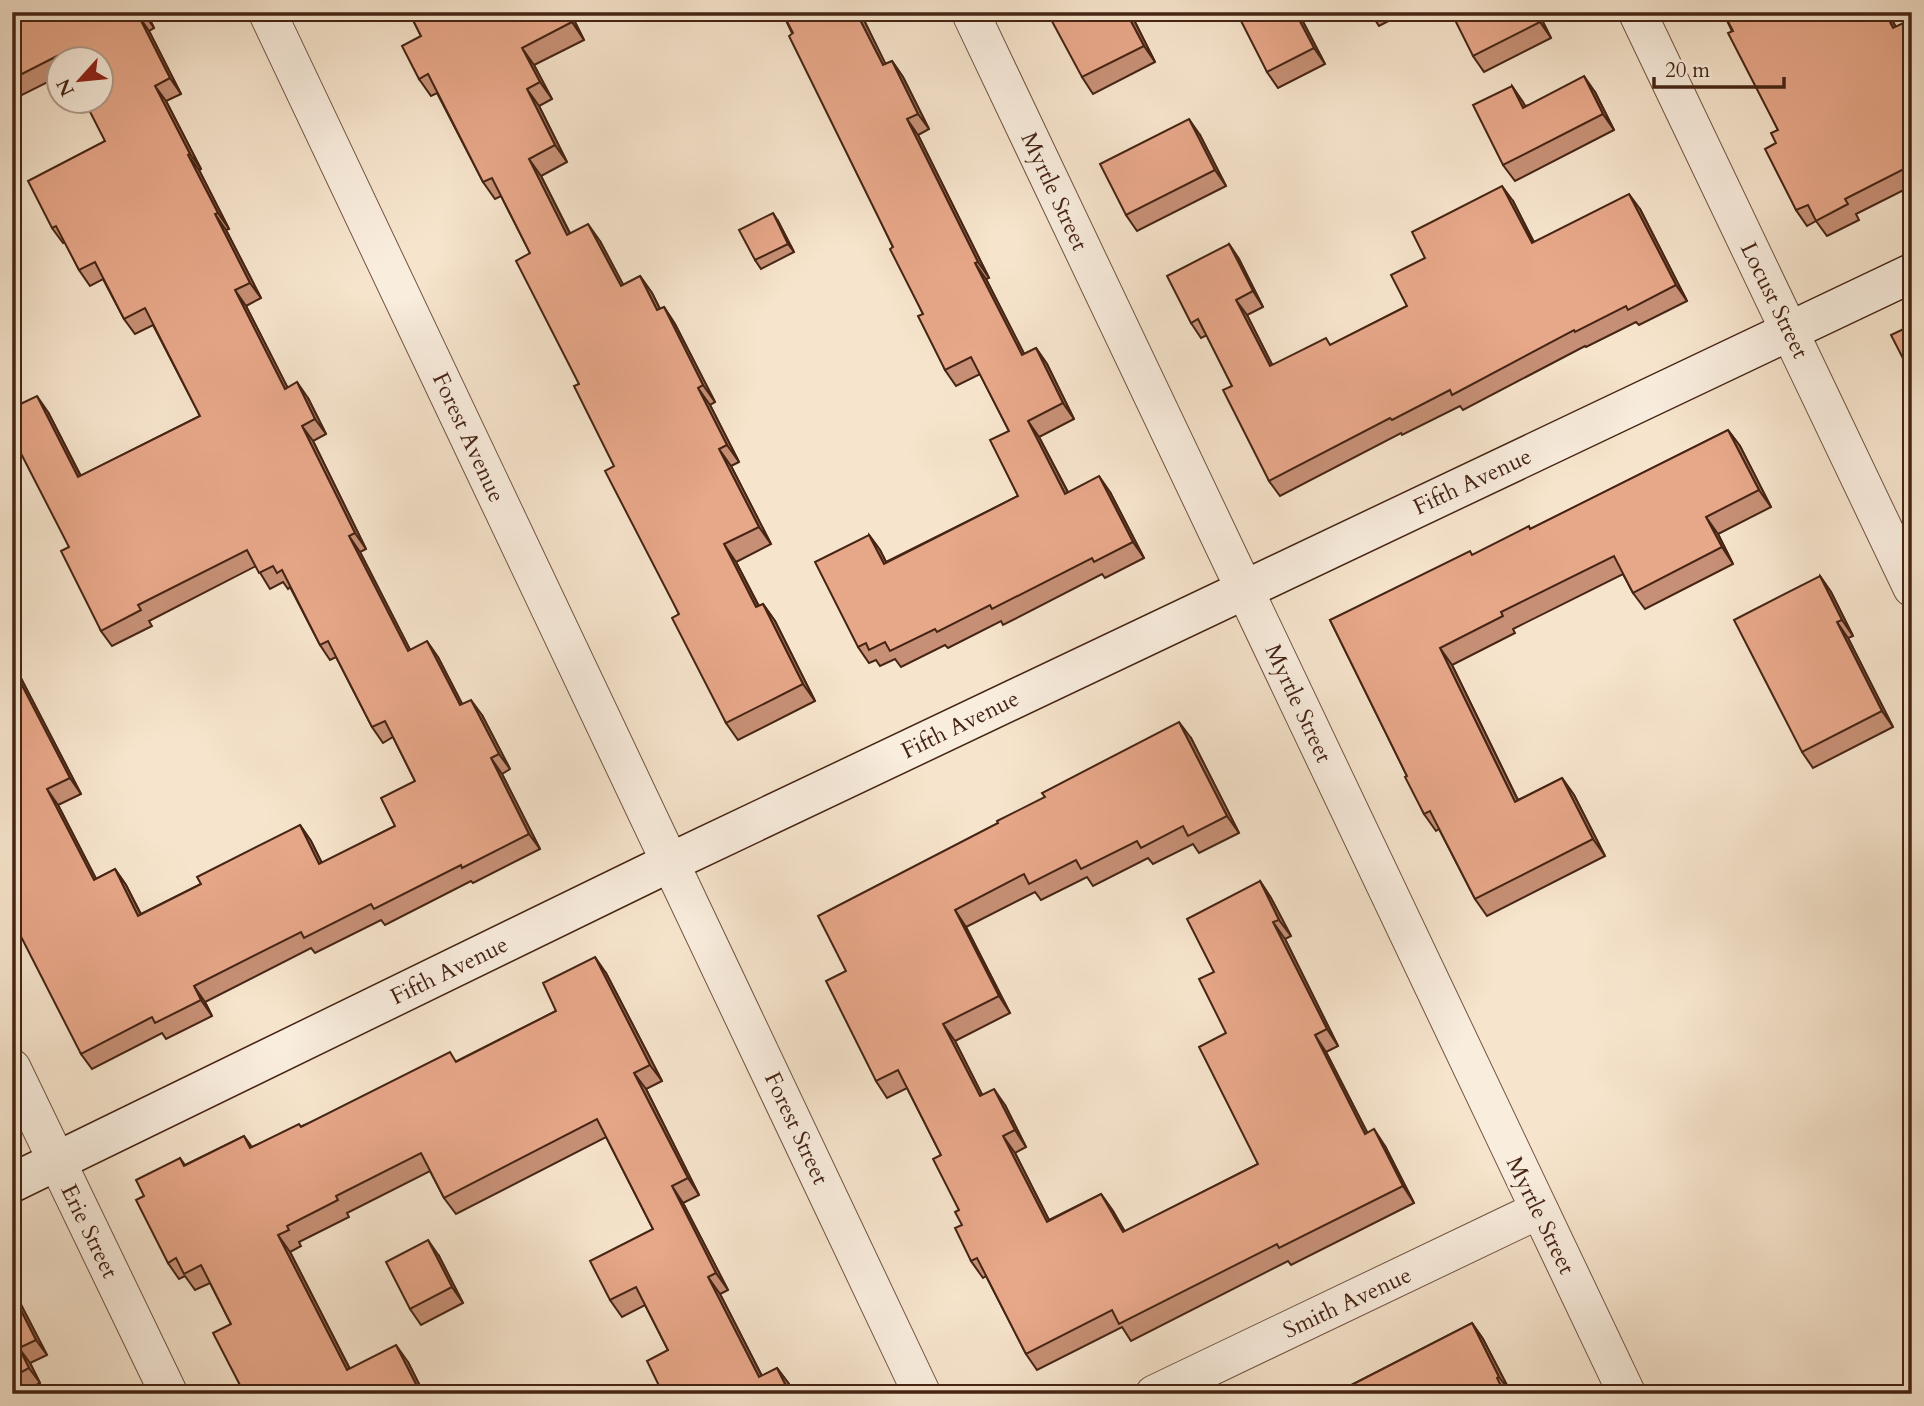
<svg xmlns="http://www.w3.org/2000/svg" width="1924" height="1406" viewBox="0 0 1924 1406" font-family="Cardo,serif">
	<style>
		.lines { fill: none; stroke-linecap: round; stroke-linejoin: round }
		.street-casing { stroke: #725442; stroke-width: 39 }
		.secondary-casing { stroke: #462414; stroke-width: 41 }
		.street { stroke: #f9edde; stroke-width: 37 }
		.secondary { stroke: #f9edde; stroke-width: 38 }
		.wall { fill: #c79076; stroke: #462414; stroke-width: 2 }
		.shaded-wall { fill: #a27560; stroke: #462414; stroke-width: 2 }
		.building { fill: #e7a789; stroke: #462414; stroke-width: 2 }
		.labels { text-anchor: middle; stroke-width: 5; stroke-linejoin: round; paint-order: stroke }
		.street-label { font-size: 23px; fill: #462414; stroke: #f9edde }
	</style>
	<rect width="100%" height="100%" fill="#f6e4cc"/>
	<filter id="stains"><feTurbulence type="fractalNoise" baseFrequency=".00286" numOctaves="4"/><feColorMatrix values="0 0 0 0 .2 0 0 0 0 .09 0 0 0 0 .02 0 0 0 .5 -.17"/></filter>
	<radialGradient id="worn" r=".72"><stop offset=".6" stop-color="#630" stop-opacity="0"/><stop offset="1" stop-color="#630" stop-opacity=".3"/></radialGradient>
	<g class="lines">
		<defs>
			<g id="street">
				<path d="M 267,12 L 922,1394"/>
				<path d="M 970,12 L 1627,1394"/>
				<path d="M 1637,12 L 1912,588"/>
				<path d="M 12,1068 L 169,1394"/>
				<path d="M 1154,1394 L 1539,1210"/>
			</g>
			<path id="secondary" d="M 12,1183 L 671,862 L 1912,273"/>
		</defs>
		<!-- street casing -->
		<use href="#street" class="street-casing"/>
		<!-- secondary casing -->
		<use href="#secondary" class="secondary-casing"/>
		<!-- street -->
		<use href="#street" class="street"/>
		<!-- secondary -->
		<use href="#secondary" class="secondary"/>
	</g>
	<!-- wall -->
	<g class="wall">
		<path d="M 12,12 L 146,12 L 154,28 L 149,31 L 181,94 L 166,101 L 201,169 L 199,170 L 229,229 L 226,230 L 261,298 L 246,306 L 287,387 L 308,398 L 326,434 L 313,441 L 366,549 L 360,552 L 410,650 L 438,657 L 462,704 L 482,715 L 510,769 L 502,774 L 540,849 L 473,883 L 471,881 L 385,925 L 381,920 L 315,953 L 311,948 L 205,1002 L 212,1016 L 166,1039 L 162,1033 L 92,1069 L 81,1054 L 16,830 L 12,823 L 12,661 L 81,794 L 58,805 L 96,879 L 115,869 L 126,885 L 141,914 L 201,884 L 300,825 L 311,841 L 322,863 L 395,826 L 415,781 L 393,737 L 383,743 L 372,727 L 336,657 L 330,660 L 320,645 L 290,587 L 288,589 L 283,582 L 270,589 L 256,566 L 149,621 L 152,626 L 112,646 L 101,631 L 69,547 L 48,412 L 81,476 L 200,416 L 153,325 L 135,334 L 124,319 L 103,279 L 90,286 L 79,270 L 65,242 L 63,243 L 52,228 L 105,141 L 102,60 L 60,60 L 60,76 L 12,100 Z"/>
		<path d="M 409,12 L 464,12 L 468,19 L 570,12 L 584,40 L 534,65 L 552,99 L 539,106 L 567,162 L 541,176 L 570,233 L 600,241 L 623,285 L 640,276 L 652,293 L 660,309 L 664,307 L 675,324 L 715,402 L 710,405 L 739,462 L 731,466 L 771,544 L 736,562 L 759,606 L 763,604 L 775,621 L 815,701 L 738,740 L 726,723 L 579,384 L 530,253 L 501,196 L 495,199 L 483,182 L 437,93 L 431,96 L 419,79 L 421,36 Z"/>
		<path d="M 782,12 L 860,12 L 885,64 L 892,61 L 903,77 L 929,129 L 918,135 L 989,278 L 986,279 L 1024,354 L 1036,348 L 1047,364 L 1074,419 L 1039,437 L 1068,492 L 1110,492 L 1144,558 L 1105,578 L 1102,574 L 1003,625 L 1001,621 L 948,648 L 945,645 L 901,667 L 895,659 L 880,666 L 876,660 L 869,663 L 858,647 L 869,535 L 880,550 L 886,562 L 1018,496 L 1009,431 L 980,374 L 956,386 L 945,370 L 923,314 L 893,247 Z"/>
		<path d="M 1130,12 L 1155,62 L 1093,94 L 1082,77 Z"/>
		<path d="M 1245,12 L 1298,12 L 1325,64 L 1278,88 L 1267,72 Z"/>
		<path d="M 1370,12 L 1406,12 L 1379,26 Z"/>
		<path d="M 1538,12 L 1551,38 L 1484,72 L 1473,56 Z"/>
		<path d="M 1723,12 L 1888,12 L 1896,27 L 1912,19 L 1912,186 L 1856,214 L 1859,220 L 1827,236 L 1816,221 L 1807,226 L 1796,210 L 1776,143 L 1778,130 Z"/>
		<path d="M 1512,86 L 1525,106 L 1595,92 L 1614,130 L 1515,181 L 1503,165 Z"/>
		<path d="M 1200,135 L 1226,186 L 1137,231 L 1126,215 Z"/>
		<path d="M 1513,201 L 1534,242 L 1640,209 L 1687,301 L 1639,325 L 1636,322 L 1586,347 L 1585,346 L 1463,410 L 1460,406 L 1402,435 L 1401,433 L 1280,496 L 1269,481 L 1232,386 L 1207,335 L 1201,338 L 1191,323 L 1229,244 L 1239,259 L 1263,307 L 1247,315 L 1272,365 L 1331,345 L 1407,306 L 1425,258 Z"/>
		<path d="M 778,221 L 794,252 L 761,269 L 755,260 Z"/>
		<path d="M 1728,430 L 1740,446 L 1771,507 L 1718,534 L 1733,564 L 1645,609 L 1633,593 L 1623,574 L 1513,629 L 1515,633 L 1452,665 L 1518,800 L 1562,778 L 1574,795 L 1605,856 L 1487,916 L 1475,899 L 1439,829 L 1436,831 L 1424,814 L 1407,776 L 1330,620 L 1531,529 Z"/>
		<path d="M 1820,576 L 1831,592 L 1853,636 L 1848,638 L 1893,727 L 1813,768 L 1802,752 Z"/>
		<path d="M 12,615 L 18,627 L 12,630 Z"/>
		<path d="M 1191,738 L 1239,833 L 1199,853 L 1193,844 L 1153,864 L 1148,858 L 1093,886 L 1087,877 L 1041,900 L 1035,892 L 966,927 L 1010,1013 L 955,1041 L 982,1095 L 1005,1105 L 1026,1147 L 1015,1153 L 1049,1220 L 1101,1194 L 1113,1211 L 1125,1232 L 1258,1164 L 1226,1033 L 1214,972 L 1260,881 L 1271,898 L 1291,936 L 1285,939 L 1338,1046 L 1326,1052 L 1367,1132 L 1385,1146 L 1414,1203 L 1291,1265 L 1288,1261 L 1131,1341 L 1122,1327 L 1037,1370 L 1026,1354 L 986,1276 L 983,1278 L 971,1261 L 959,1210 L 941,1155 L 907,1088 L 887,1098 L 876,1081 L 846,971 Z"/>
		<path d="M 606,973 L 662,1081 L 646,1089 L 699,1195 L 683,1203 L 728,1290 L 720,1294 L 762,1376 L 777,1368 L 789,1384 L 793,1394 L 663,1394 L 668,1350 L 645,1305 L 622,1317 L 610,1300 L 653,1229 L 606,1137 L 456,1214 L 444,1198 L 430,1171 L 347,1213 L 349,1217 L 299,1242 L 301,1246 L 290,1252 L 350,1369 L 408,1362 L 424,1394 L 245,1394 L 242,1389 L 231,1324 L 210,1283 L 195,1290 L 185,1276 L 179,1279 L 168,1263 L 144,1196 L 180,1158 L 185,1165 L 244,1136 L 252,1147 L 457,1061 L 556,1011 Z"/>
		<path d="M 439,1256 L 463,1303 L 421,1325 L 410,1309 Z"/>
		<path d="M 12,1290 L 17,1297 L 47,1355 L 30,1363 L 40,1383 L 19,1394 L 12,1394 Z"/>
		<path d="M 1472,1323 L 1483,1339 L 1511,1393 L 1334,1394 Z"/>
	</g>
	<!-- shaded-wall -->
	<g class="shaded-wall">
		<path d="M 143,12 L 146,12 L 154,28 Z"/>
		<path d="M 461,12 L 464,12 L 477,37 L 465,20 Z"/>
		<path d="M 566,12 L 570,12 L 584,40 L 572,22 Z"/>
		<path d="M 856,12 L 860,12 L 894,81 L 883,65 Z"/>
		<path d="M 1126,12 L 1130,12 L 1155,62 L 1144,46 Z"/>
		<path d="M 1295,12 L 1298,12 L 1325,64 L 1314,48 Z"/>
		<path d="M 1535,12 L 1538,12 L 1551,38 L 1540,22 Z"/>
		<path d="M 1885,12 L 1888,12 L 1904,44 L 1893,28 Z"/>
		<path d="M 138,15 L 149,31 L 181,94 L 170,78 Z"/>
		<path d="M 522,48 L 534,65 L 552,99 L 540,82 Z"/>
		<path d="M 892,61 L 903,77 L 929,129 L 918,114 Z"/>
		<path d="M 1584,76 L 1595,92 L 1614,130 L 1603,114 Z"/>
		<path d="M 155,86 L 166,101 L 201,169 L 190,154 Z"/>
		<path d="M 1512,86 L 1523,102 L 1534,124 L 1523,108 Z"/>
		<path d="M 527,89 L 539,106 L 567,162 L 555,145 Z"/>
		<path d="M 907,119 L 918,135 L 989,278 L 978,262 Z"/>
		<path d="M 1189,119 L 1200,135 L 1226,186 L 1215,170 Z"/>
		<path d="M 188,155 L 199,170 L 229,229 L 218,213 Z"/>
		<path d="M 529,159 L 541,176 L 579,252 L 567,235 Z"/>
		<path d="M 1502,186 L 1513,201 L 1542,259 L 1532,243 Z"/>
		<path d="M 1629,194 L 1640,209 L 1687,301 L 1676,285 Z"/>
		<path d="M 773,213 L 778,221 L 794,252 L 788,244 Z"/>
		<path d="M 215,214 L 226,230 L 261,298 L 250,283 Z"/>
		<path d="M 588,224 L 600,241 L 633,303 L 621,286 Z"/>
		<path d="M 1229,244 L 1239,259 L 1263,307 L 1253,291 Z"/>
		<path d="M 975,263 L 986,279 L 1033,371 L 1022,355 Z"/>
		<path d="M 640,276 L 652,293 L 669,327 L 657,310 Z"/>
		<path d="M 235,290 L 246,306 L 296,404 L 285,389 Z"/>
		<path d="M 1236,300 L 1247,315 L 1281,382 L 1270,366 Z"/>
		<path d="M 664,307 L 675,324 L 715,402 L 703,385 Z"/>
		<path d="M 1036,348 L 1047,364 L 1074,419 L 1063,403 Z"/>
		<path d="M 297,382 L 308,398 L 326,434 L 315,419 Z"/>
		<path d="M 698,388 L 710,405 L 739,462 L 727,445 Z"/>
		<path d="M 37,396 L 48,412 L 89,493 L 78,477 Z"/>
		<path d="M 1028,421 L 1039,437 L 1077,510 L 1065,494 Z"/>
		<path d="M 302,426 L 313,441 L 366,549 L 355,533 Z"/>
		<path d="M 1728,430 L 1740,446 L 1771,507 L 1759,490 Z"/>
		<path d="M 719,449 L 731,466 L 771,544 L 759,527 Z"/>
		<path d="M 1099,476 L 1110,492 L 1144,558 L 1133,542 Z"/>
		<path d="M 1706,517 L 1718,534 L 1733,564 L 1722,547 Z"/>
		<path d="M 869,535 L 880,550 L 895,580 L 884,564 Z"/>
		<path d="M 349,536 L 360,552 L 419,667 L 408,651 Z"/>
		<path d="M 724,544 L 736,562 L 768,625 L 756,607 Z"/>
		<path d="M 1820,576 L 1831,592 L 1853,636 L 1842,620 Z"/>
		<path d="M 763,604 L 775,621 L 815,701 L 803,684 Z"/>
		<path d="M 1837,622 L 1848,638 L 1893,727 L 1882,711 Z"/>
		<path d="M 427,641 L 438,657 L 471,721 L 460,705 Z"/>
		<path d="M 1440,648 L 1452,665 L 1527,819 L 1515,802 Z"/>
		<path d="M 12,661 L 81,794 L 70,778 L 12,666 Z"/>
		<path d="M 471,700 L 482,715 L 510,769 L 499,754 Z"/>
		<path d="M 1179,722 L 1191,738 L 1239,833 L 1227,816 Z"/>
		<path d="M 491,758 L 502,774 L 540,849 L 529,834 Z"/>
		<path d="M 1562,778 L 1574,795 L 1605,856 L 1593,839 Z"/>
		<path d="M 47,789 L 58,805 L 105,896 L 94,880 Z"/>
		<path d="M 300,825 L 311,841 L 330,880 L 319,864 Z"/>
		<path d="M 115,869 L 126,885 L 149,931 L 138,916 Z"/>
		<path d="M 1260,881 L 1271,898 L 1291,936 L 1279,920 Z"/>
		<path d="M 955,910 L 966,927 L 1010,1013 L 999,996 Z"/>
		<path d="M 1273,922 L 1285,939 L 1338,1046 L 1327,1029 Z"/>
		<path d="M 595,957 L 606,973 L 662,1081 L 650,1065 Z"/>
		<path d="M 194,986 L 205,1002 L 212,1016 L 201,1000 Z"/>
		<path d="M 943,1024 L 955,1041 L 991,1112 L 980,1096 Z"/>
		<path d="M 1315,1035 L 1326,1052 L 1376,1150 L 1365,1134 Z"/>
		<path d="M 634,1073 L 646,1089 L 699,1195 L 688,1178 Z"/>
		<path d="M 994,1089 L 1005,1105 L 1026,1147 L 1015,1130 Z"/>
		<path d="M 1374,1129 L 1385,1146 L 1414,1203 L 1403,1186 Z"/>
		<path d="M 1003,1136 L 1015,1153 L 1058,1238 L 1047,1222 Z"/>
		<path d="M 672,1186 L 683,1203 L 728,1290 L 716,1273 Z"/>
		<path d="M 1101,1194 L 1113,1211 L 1135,1249 L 1123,1232 Z"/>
		<path d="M 278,1235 L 290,1252 L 359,1387 L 347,1370 Z"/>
		<path d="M 428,1240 L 439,1256 L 463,1303 L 452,1287 Z"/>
		<path d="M 708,1277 L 720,1294 L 771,1394 L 759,1377 Z"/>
		<path d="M 12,1290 L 17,1297 L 47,1355 L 36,1340 L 12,1293 Z"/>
		<path d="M 1472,1323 L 1483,1339 L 1511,1393 L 1499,1377 Z"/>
		<path d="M 396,1345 L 408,1362 L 424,1394 L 421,1394 Z"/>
		<path d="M 19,1348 L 30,1363 L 40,1383 L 29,1368 Z"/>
		<path d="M 777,1368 L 789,1384 L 793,1394 L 790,1394 Z"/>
	</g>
	<!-- building -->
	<g class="building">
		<path d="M 12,12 L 143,12 L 138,15 L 170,78 L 155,86 L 190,154 L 188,155 L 218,213 L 215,214 L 250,283 L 235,290 L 285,389 L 297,382 L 315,419 L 302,426 L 355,533 L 349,536 L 408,651 L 427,641 L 460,705 L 471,700 L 499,754 L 491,758 L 529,834 L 462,868 L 461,865 L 374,909 L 371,904 L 304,938 L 301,932 L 194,986 L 201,1000 L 155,1023 L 152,1017 L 81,1054 L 12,919 L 12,832 L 16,830 L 12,823 L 12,666 L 70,778 L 47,789 L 94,880 L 115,869 L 138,916 L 201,884 L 197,877 L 300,825 L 319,864 L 395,826 L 381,798 L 415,781 L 385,721 L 372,727 L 328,641 L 320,645 L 282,570 L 277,573 L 273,566 L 259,573 L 247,550 L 138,605 L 141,610 L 101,631 L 61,551 L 69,547 L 12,436 L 12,408 L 37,396 L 78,477 L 200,416 L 145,308 L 124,319 L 95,262 L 79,270 L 56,226 L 52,228 L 28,181 L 105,141 L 85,102 L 102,102 L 102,60 L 63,60 L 61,54 L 12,79 Z"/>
		<path d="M 409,12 L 461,12 L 465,20 L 480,12 L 566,12 L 572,22 L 522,48 L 540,82 L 527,89 L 555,145 L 529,159 L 567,235 L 588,224 L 621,286 L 640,276 L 657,310 L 664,307 L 703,385 L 698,388 L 727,445 L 719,449 L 759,527 L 724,544 L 756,607 L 763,604 L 803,684 L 726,723 L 672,618 L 679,614 L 605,471 L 614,466 L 574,386 L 579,384 L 516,261 L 530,253 L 492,178 L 483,182 L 428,74 L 419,79 L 402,46 L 421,36 Z"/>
		<path d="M 782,12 L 856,12 L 883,65 L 892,61 L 918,114 L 907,119 L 978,262 L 975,263 L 1022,355 L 1036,348 L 1063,403 L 1028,421 L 1065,494 L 1099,476 L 1133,542 L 1094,562 L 1092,558 L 992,609 L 990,605 L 937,632 L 935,629 L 890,651 L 885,642 L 869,650 L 866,643 L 858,647 L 815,562 L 869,535 L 884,564 L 1018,496 L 990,440 L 1009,431 L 971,357 L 945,370 L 918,316 L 923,314 L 890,249 L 893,247 L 789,36 L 793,33 Z"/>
		<path d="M 1047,12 L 1126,12 L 1144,46 L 1082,77 Z"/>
		<path d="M 1245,12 L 1295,12 L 1314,48 L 1267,72 L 1238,15 Z"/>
		<path d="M 1451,12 L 1535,12 L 1540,22 L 1473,56 Z"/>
		<path d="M 1723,12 L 1885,12 L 1893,28 L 1912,19 L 1912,165 L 1845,199 L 1848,204 L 1816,221 L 1808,205 L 1796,210 L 1765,149 L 1776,143 L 1771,133 L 1778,130 L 1728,33 L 1733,31 Z"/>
		<path d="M 1584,76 L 1603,114 L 1503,165 L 1473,105 L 1512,86 L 1523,108 Z"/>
		<path d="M 1189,119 L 1215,170 L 1126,215 L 1100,164 Z"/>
		<path d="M 1502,186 L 1532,243 L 1629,194 L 1676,285 L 1628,310 L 1626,306 L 1575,332 L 1574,330 L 1452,395 L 1450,390 L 1392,420 L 1390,418 L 1269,481 L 1223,390 L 1232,386 L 1198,319 L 1191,323 L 1167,276 L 1229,244 L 1253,291 L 1236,300 L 1270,366 L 1326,338 L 1330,345 L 1407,306 L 1391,275 L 1425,258 L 1412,232 Z"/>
		<path d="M 773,213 L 788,244 L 755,260 L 739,230 Z"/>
		<path d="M 1912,325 L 1912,376 L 1891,335 Z"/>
		<path d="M 1728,430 L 1759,490 L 1706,517 L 1722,547 L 1633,593 L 1614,556 L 1501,612 L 1503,616 L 1440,648 L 1515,802 L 1562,778 L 1593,839 L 1475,899 L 1430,811 L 1424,814 L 1405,777 L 1407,776 L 1330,620 L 1470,551 L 1472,555 L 1529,526 L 1530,529 Z"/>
		<path d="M 1820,576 L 1842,620 L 1837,622 L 1882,711 L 1802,752 L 1734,620 Z"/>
		<path d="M 1179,722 L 1227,816 L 1188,836 L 1183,826 L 1141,848 L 1137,841 L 1081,869 L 1076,860 L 1029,884 L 1024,874 L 955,910 L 999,996 L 943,1024 L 980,1096 L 994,1089 L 1015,1130 L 1003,1136 L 1047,1222 L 1101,1194 L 1123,1232 L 1258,1164 L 1199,1047 L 1226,1033 L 1199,979 L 1214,972 L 1187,919 L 1260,881 L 1279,920 L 1273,922 L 1327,1029 L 1315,1035 L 1365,1134 L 1374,1129 L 1403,1186 L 1279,1248 L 1277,1244 L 1119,1324 L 1112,1310 L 1026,1354 L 977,1258 L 971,1261 L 955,1228 L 962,1225 L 955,1212 L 959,1210 L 933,1159 L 941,1155 L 898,1070 L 876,1081 L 826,981 L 846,971 L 818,916 L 998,823 L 997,821 L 1045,797 L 1042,793 Z"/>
		<path d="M 595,957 L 650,1065 L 634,1073 L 688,1178 L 672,1186 L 716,1273 L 708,1277 L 759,1377 L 777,1368 L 790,1394 L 663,1394 L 647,1361 L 668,1350 L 636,1287 L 610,1300 L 590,1261 L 653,1229 L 597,1119 L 444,1198 L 421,1153 L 336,1196 L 338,1200 L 287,1226 L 289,1230 L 278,1235 L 347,1370 L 396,1345 L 421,1394 L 249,1394 L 246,1388 L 242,1389 L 213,1333 L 231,1324 L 201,1265 L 184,1274 L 176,1258 L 168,1263 L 136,1200 L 144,1196 L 136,1180 L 180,1158 L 184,1166 L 244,1136 L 250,1148 L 299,1124 L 301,1127 L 450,1052 L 456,1062 L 556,1011 L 543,983 Z"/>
		<path d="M 428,1240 L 452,1287 L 410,1309 L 386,1262 Z"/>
		<path d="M 12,1293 L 36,1340 L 19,1348 L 29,1368 L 12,1377 Z"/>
		<path d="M 1472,1323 L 1499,1377 L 1497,1378 L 1505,1394 L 1334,1394 Z"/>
	</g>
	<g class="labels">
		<!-- street labels -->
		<g class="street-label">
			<text transform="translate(1055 191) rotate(65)" y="8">Myrtle Street</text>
			<text transform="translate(1775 300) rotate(64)" y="8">Locust Street</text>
			<text transform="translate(469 437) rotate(65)" y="8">Forest Avenue</text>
			<text transform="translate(1472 481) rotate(-25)" y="8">Fifth Avenue</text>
			<text transform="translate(1299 703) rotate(65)" y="8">Myrtle Street</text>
			<text transform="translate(960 724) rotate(-26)" y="8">Fifth Avenue</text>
			<text transform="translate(449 970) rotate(-26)" y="8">Fifth Avenue</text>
			<text transform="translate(797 1128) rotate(65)" y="8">Forest Street</text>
			<text transform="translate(1541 1215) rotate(64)" y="8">Myrtle Street</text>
			<text transform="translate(90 1231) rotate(64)" y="8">Erie Street</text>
			<text transform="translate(1347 1302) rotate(-25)" y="8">Smith Avenue</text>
		</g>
	</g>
	<!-- margin -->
	<rect width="1924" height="1406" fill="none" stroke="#f6e4cc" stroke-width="42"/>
	<rect x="14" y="14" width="1896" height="1378" fill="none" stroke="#462414" stroke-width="3.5"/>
	<rect x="21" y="21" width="1882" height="1364" fill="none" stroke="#462414" stroke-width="2"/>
	<!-- north arrow -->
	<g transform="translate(80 80) rotate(243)"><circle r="33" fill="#f9edde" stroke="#b19d8d" stroke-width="2"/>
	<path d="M0-5L12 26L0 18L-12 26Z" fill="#8f2418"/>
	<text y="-10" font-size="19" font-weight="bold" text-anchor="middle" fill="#462414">N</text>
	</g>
	<!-- scale -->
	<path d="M1654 77v10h130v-10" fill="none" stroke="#462414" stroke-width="3.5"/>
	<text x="1665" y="77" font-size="21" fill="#462414" stroke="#f9edde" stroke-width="5" paint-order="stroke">20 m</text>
	<rect width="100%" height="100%" filter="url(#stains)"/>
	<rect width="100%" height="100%" fill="url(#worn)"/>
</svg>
